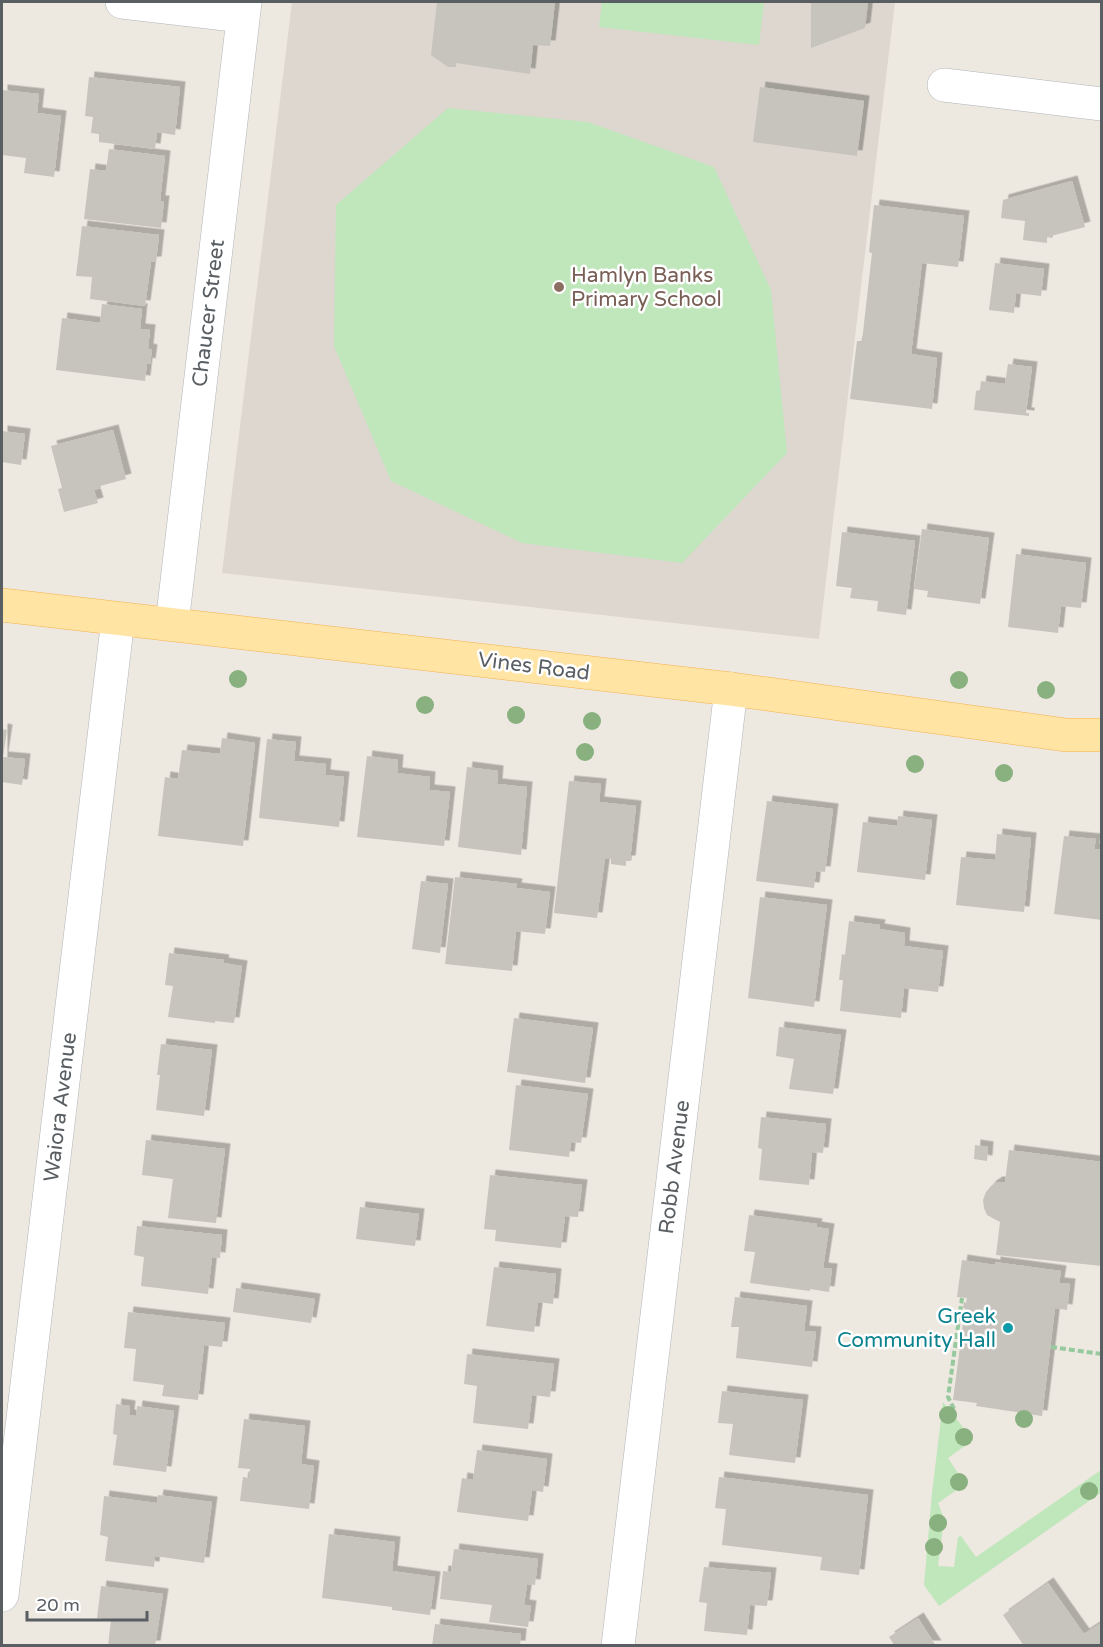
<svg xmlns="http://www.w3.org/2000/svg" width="1103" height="1647" viewBox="0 0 1103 1647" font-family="'Varela Round',sans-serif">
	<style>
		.education { fill: #ddd7cf }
		.green { fill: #c0e6bb }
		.building { fill: #c7c3bd; filter: url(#shadow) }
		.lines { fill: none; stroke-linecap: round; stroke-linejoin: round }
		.minor-casing { stroke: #b1b5b9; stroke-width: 34 }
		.major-casing { stroke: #f6b250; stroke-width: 34 }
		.path { stroke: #96c99e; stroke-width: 4; stroke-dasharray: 6 3; stroke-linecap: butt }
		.minor { stroke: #fff; stroke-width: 33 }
		.major { stroke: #ffe4a3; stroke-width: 33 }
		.tree { fill: #89b07f }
		.education-dot { fill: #8d6e63; stroke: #fff; stroke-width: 2 }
		.culture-dot { fill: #0f9aa8; stroke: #fff; stroke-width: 2 }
		.labels { text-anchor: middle; stroke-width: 5; stroke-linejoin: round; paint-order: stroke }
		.education-label { font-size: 21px; fill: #785e54; stroke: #fff; text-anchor: start }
		.street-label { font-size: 21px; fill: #595e62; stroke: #fff }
		.culture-label { font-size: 21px; fill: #0d838f; stroke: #fff; text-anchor: end }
	</style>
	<defs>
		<filter id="shadow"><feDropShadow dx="5.5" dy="-5.5" stdDeviation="0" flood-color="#0004"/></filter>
	</defs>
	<rect width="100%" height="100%" fill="#ede8e0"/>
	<!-- education -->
	<path class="education" d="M 292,2 L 895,2 L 819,639 L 222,573 Z"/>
	<!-- green -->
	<g class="green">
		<path d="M 602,2 L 764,2 L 759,45 L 599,27 Z"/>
		<path d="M 448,108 L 588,122 L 714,167 L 771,290 L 787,453 L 682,563 L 522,543 L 391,481 L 334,346 L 336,205 Z"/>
		<path d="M 943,1402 L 973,1440 L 948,1458 L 965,1484 L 938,1503 L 944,1519 L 938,1566 L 954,1567 L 958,1537 L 961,1536 L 976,1557 L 1101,1470 L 1102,1492 L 939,1606 L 924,1585 L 932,1493 Z"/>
	</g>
	<!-- building -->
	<g class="building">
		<path d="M 437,2 L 555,2 L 550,46 L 533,45 L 530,74 L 456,63 L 456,67 L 448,67 L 431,55 Z"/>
		<path d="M 811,2 L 868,2 L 865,28 L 811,48 Z"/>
		<path d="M 89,77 L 180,87 L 175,135 L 157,132 L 155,149 L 99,142 L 99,134 L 91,133 L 93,117 L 85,116 Z"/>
		<path d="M 760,87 L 864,101 L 857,156 L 753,142 Z"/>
		<path d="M 2,90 L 39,94 L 37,113 L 61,116 L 54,177 L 24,173 L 26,158 L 2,155 Z"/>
		<path d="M 109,149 L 165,156 L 160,201 L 164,201 L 161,228 L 84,219 L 90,169 L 106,171 Z"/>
		<path d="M 1072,181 L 1085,227 L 1047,237 L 1047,243 L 1023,240 L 1025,221 L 1001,218 L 1003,200 Z"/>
		<path d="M 874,205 L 964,216 L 958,267 L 922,263 L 911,354 L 937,358 L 932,409 L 850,399 L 857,341 L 862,341 L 872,253 L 869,252 Z"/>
		<path d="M 82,226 L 159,235 L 156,262 L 151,262 L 145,306 L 90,299 L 92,277 L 76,276 Z"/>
		<path d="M 995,263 L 1044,269 L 1041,296 L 1016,293 L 1014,313 L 989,310 Z"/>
		<path d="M 102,304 L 142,309 L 140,329 L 150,330 L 148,349 L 152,350 L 150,364 L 147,363 L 145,381 L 56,370 L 62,318 L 100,323 Z"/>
		<path d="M 1008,364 L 1032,367 L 1026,413 L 1029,413 L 1029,416 L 974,410 L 976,391 L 980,390 L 981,381 L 1005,384 Z"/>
		<path d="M 113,430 L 126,479 L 100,486 L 101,488 L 94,490 L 98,503 L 64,512 L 58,489 L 62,488 L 51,446 Z"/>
		<path d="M 2,431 L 25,434 L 21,465 L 2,462 Z"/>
		<path d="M 922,529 L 989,538 L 980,604 L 927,597 L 928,591 L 914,589 Z"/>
		<path d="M 842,532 L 915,541 L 906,615 L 877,611 L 878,601 L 850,598 L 852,588 L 836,586 Z"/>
		<path d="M 1016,554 L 1086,563 L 1081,608 L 1061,606 L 1058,633 L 1008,627 Z"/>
		<path d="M 2,729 L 7,730 L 3,757 L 25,759 L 22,785 L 2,782 Z"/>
		<path d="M 222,738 L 255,743 L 243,846 L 158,836 L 165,777 L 178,779 L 182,750 L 220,754 Z"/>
		<path d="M 267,739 L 296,742 L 294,761 L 326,764 L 325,775 L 344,777 L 339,827 L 259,818 Z"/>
		<path d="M 367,756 L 398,760 L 397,773 L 430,777 L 429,790 L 450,792 L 444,846 L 357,837 Z"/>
		<path d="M 467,767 L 498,771 L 497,784 L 527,787 L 521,855 L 458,847 Z"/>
		<path d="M 569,781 L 601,784 L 599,802 L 636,806 L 630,861 L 626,861 L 626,866 L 611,864 L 611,859 L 605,858 L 597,918 L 554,913 Z"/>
		<path d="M 767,801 L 833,809 L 825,872 L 816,871 L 814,888 L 756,881 Z"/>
		<path d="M 898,816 L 932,820 L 925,880 L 857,872 L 863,822 L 897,826 Z"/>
		<path d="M 997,834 L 1031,838 L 1024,912 L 956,905 L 961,857 L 995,860 Z"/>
		<path d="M 1064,836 L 1096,839 L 1094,849 L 1102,850 L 1102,920 L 1054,914 Z"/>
		<path d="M 455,877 L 517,884 L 516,888 L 550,892 L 545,934 L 516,931 L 512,971 L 445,964 Z"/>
		<path d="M 421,881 L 448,884 L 440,953 L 412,949 Z"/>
		<path d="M 760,897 L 827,905 L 814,1007 L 748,998 Z"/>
		<path d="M 849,921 L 880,925 L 879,929 L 905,933 L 904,946 L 943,951 L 938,992 L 904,988 L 901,1018 L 840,1011 L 843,980 L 839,980 L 842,954 L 845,955 Z"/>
		<path d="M 169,953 L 224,960 L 223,963 L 242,966 L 234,1023 L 215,1021 L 215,1023 L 168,1017 L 173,986 L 165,985 Z"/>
		<path d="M 514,1018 L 593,1028 L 585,1083 L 507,1072 Z"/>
		<path d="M 779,1027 L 841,1035 L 833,1094 L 789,1089 L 794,1059 L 776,1056 Z"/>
		<path d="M 161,1044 L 212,1050 L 204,1116 L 156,1110 L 160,1075 L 157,1075 Z"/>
		<path d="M 516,1085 L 588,1094 L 581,1143 L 571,1142 L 569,1157 L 509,1150 Z"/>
		<path d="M 761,1117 L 826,1124 L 823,1153 L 812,1152 L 809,1185 L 759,1180 L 762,1149 L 758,1148 Z"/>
		<path d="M 146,1140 L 225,1149 L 216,1223 L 168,1218 L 173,1179 L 142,1175 Z"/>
		<path d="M 975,1145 L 988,1147 L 987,1161 L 974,1159 Z"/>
		<path d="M 1009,1150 L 1102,1162 L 1102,1266 L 996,1255 L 1000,1222 L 987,1215 L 984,1208 L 983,1200 L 986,1192 L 991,1186 L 997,1182 L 1005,1182 Z"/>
		<path d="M 490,1175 L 582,1185 L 578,1217 L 565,1216 L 561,1248 L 495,1241 L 496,1230 L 484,1229 Z"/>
		<path d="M 360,1207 L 419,1214 L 415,1246 L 356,1239 Z"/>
		<path d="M 749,1215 L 817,1224 L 816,1227 L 829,1229 L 823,1268 L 832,1269 L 829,1292 L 810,1289 L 810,1291 L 750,1283 L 755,1252 L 744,1251 Z"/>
		<path d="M 137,1226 L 222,1235 L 220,1258 L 212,1257 L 208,1294 L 141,1286 L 144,1257 L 134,1255 Z"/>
		<path d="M 962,1260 L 995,1265 L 995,1262 L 1061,1271 L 1059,1283 L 1070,1284 L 1067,1310 L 1055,1308 L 1042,1416 L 976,1406 L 977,1403 L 953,1400 L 965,1308 L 963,1308 L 964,1302 L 966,1303 L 967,1298 L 957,1297 Z"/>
		<path d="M 494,1267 L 556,1274 L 553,1304 L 538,1302 L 534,1332 L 486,1326 Z"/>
		<path d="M 236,1288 L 315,1299 L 311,1323 L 233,1312 Z"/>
		<path d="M 735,1297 L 807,1306 L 804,1331 L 816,1332 L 812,1367 L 736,1358 L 739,1327 L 731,1327 Z"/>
		<path d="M 128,1312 L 225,1323 L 222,1347 L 204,1345 L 198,1400 L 162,1396 L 164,1385 L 133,1381 L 136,1349 L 124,1348 Z"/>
		<path d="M 467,1354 L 554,1364 L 550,1397 L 532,1395 L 528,1429 L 473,1423 L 477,1386 L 464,1384 Z"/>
		<path d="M 722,1391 L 803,1400 L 795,1463 L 729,1455 L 733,1424 L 718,1423 Z"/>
		<path d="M 116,1404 L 130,1406 L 129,1415 L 136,1416 L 137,1406 L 174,1411 L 166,1472 L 113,1465 L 117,1435 L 113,1434 Z"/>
		<path d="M 244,1419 L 305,1426 L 301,1464 L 314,1466 L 309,1509 L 240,1501 L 243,1477 L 249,1478 L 250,1469 L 238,1468 Z"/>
		<path d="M 477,1450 L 547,1459 L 543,1492 L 532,1490 L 528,1521 L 457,1512 L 462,1478 L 473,1480 Z"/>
		<path d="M 719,1477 L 868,1495 L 859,1575 L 820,1570 L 822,1557 L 722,1545 L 726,1509 L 715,1508 Z"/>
		<path d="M 158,1495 L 212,1502 L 204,1563 L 155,1556 L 154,1567 L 105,1561 L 108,1537 L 100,1535 L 104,1496 L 157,1503 Z"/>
		<path d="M 329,1534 L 395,1542 L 392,1571 L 435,1577 L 430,1615 L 392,1610 L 392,1607 L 322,1598 Z"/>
		<path d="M 454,1549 L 538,1559 L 535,1585 L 527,1584 L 524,1605 L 531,1606 L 528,1627 L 489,1622 L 492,1605 L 440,1599 L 443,1571 L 451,1572 Z"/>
		<path d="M 704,1567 L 771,1573 L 767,1606 L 750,1605 L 747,1635 L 704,1631 L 707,1603 L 699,1602 Z"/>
		<path d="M 1048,1583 L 1084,1634 L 1102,1622 L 1102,1646 L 1024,1646 L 1003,1615 Z"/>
		<path d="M 101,1586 L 163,1594 L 155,1646 L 108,1646 L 111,1620 L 97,1618 Z"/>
		<path d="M 918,1618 L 936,1646 L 895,1646 L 889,1637 Z"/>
		<path d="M 435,1624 L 521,1634 L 520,1646 L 432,1646 Z"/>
	</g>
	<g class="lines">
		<defs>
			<g id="minor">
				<path d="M 122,2 L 243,16"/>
				<path d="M 944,85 L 1102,104"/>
				<path d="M 172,624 L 245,2"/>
				<path d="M 2,1595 L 118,619"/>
				<path d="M 618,1646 L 731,689"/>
			</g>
			<path id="major" d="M 2,605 L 731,689 L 1066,735 L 1102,735"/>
		</defs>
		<!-- minor casing -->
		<use href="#minor" class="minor-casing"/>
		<!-- major casing -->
		<use href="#major" class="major-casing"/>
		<!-- path -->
		<g class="path">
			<path d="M 1051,1347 L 1102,1354"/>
			<path d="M 954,1409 L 948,1397 L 962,1298"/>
		</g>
		<!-- minor -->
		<use href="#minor" class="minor"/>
		<!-- major -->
		<use href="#major" class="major"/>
	</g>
	<!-- trees -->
	<g class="tree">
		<circle cx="238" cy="679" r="9"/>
		<circle cx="959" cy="680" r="9"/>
		<circle cx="1046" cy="690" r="9"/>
		<circle cx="425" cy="705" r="9"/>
		<circle cx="516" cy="715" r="9"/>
		<circle cx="592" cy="721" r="9"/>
		<circle cx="585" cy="752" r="9"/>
		<circle cx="915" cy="764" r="9"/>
		<circle cx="1004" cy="773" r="9"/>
		<circle cx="948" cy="1415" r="9"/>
		<circle cx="1024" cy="1419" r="9"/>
		<circle cx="964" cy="1437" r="9"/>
		<circle cx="959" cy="1482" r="9"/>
		<circle cx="1089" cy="1491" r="9"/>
		<circle cx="938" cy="1523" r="9"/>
		<circle cx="934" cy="1547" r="9"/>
	</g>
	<!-- markers -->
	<circle class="education-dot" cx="559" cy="287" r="6"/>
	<circle class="culture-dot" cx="1008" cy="1328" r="6"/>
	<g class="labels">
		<!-- education labels -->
		<g class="education-label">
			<text x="571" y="282">Hamlyn Banks<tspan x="571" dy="24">Primary School</tspan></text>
		</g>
		<!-- street labels -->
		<g class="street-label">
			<text transform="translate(208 313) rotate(-83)" y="7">Chaucer Street</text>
			<text transform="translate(534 666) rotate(7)" y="7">Vines Road</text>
			<text transform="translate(60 1107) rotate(-83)" y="7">Waiora Avenue</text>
			<text transform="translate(674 1167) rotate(-83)" y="7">Robb Avenue</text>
		</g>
		<!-- culture labels -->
		<g class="culture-label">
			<text x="996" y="1323">Greek<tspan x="996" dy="24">Community Hall</tspan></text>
		</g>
	</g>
	<!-- border -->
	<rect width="1103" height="1647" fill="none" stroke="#595e62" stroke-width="6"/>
	<!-- scale -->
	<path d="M27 1611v9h120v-9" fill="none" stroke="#595e62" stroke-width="3"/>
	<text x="36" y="1611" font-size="18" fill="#595e62" stroke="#ffffff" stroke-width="4.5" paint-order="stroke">20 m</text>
</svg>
